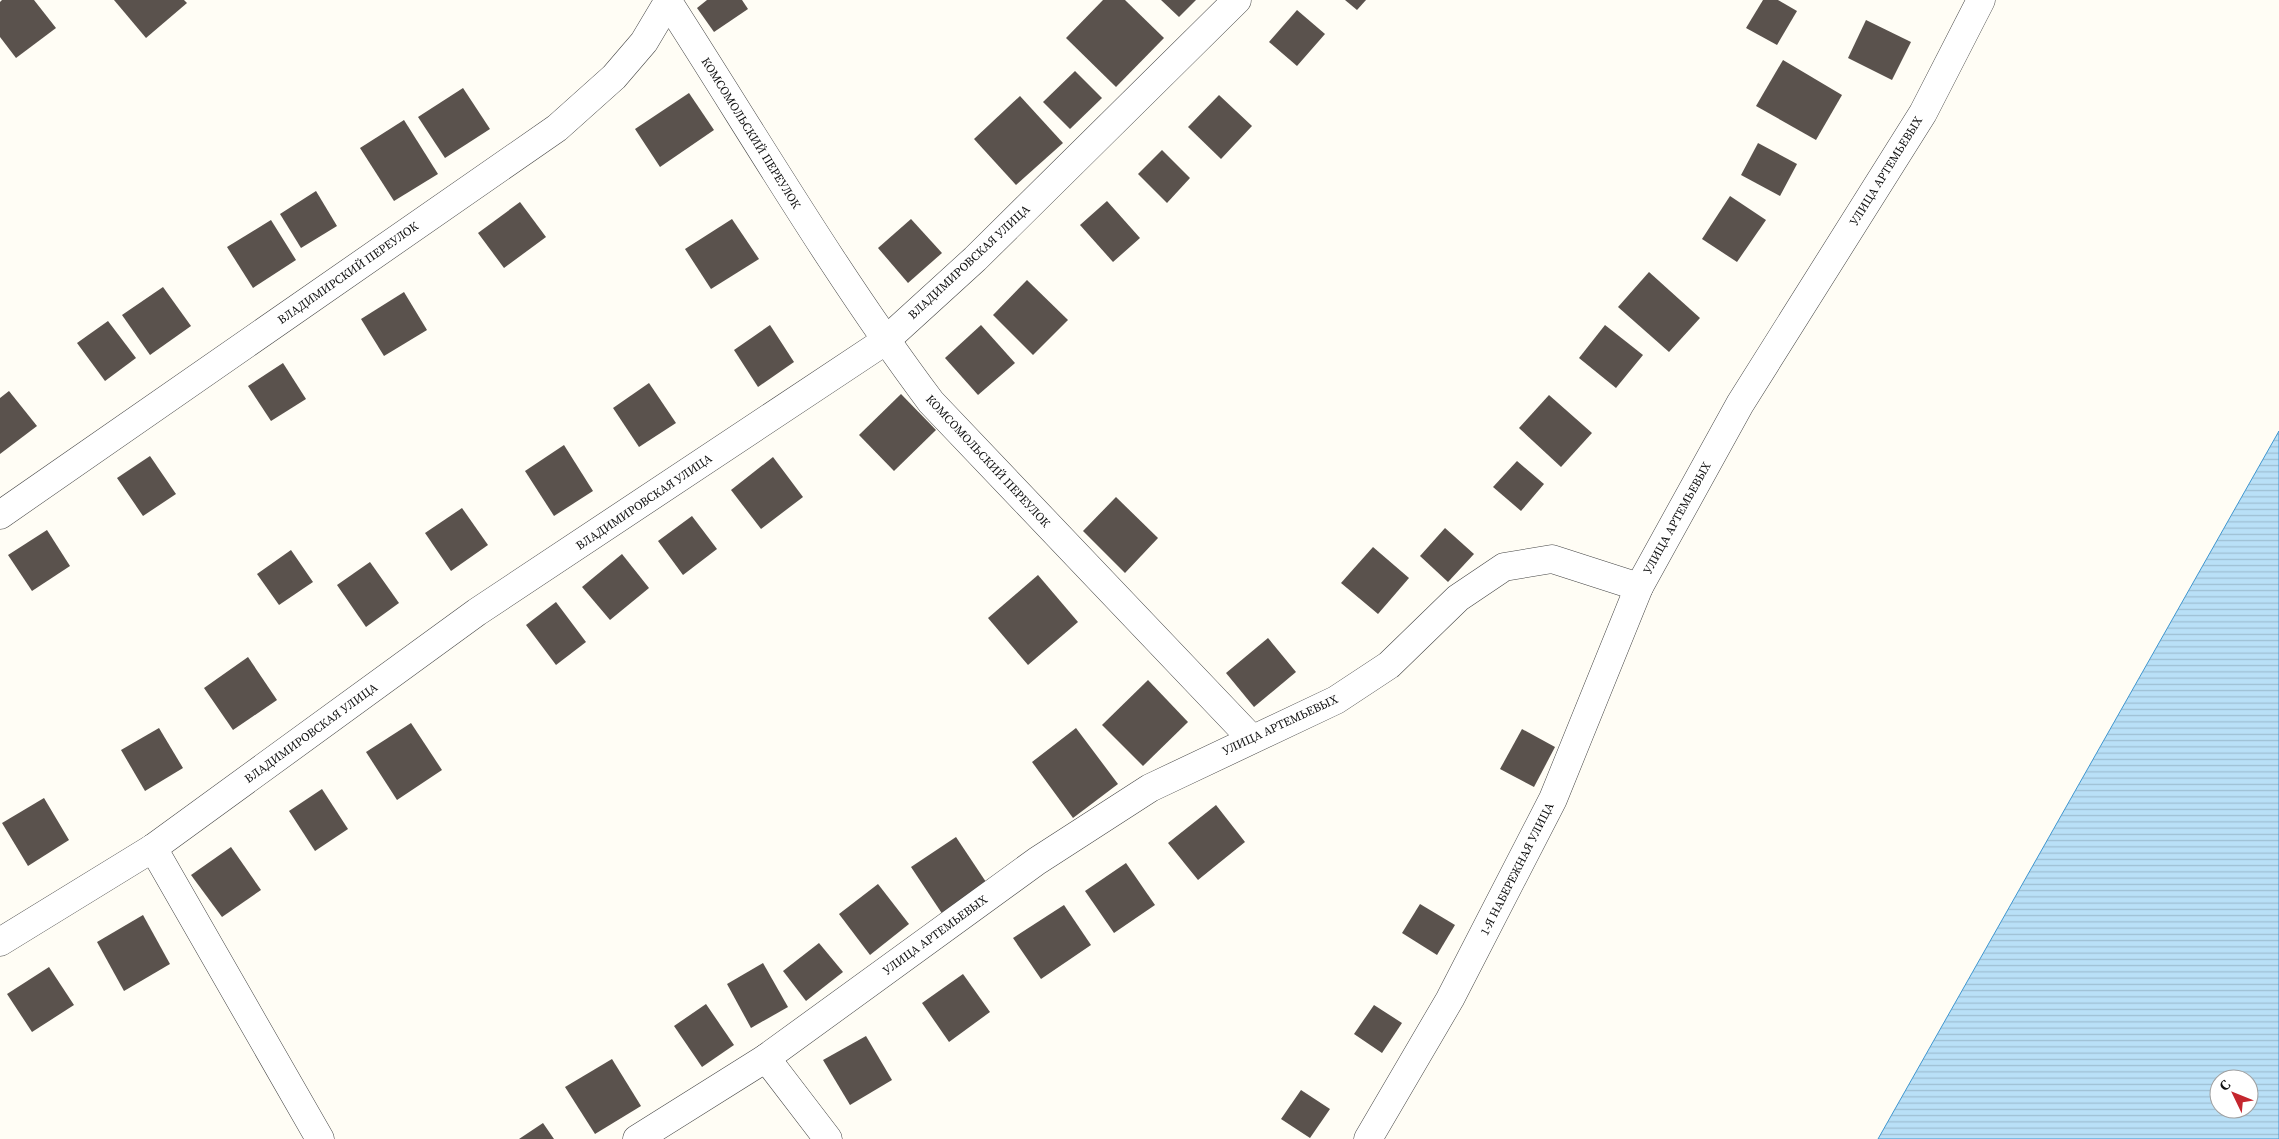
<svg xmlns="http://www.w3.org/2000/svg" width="2279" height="1139" viewBox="0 0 2279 1139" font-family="'Source Serif 4',serif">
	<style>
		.water { fill: url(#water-rules); stroke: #3f96cf; fill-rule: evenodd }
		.building { fill: #5a524d }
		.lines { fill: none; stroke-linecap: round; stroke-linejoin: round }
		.minor-casing { stroke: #444; stroke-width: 29 }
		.minor { stroke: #fff; stroke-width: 28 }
		.labels { text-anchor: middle; stroke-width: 5; stroke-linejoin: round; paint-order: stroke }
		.street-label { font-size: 12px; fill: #111; stroke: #fff }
	</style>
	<defs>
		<pattern id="water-rules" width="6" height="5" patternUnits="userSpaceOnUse" patternTransform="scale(1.25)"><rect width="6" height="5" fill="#b9e0f7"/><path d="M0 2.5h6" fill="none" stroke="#9ebfd3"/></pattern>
	</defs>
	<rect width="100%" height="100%" fill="#fffdf5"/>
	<!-- water -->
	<path class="water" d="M 2279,431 L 2279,1139 L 1878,1139 ZM 2219,1079 L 2249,1079 L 2249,1109 L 2219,1109 Z"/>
	<!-- building -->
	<g class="building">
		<path d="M 2,0 L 34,0 L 56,28 L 16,58 L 0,37 L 0,2 Z"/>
		<path d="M 114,0 L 184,0 L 187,3 L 146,38 Z"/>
		<path d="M 707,0 L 742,0 L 748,9 L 714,32 L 697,8 Z"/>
		<path d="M 1103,0 L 1125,0 L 1164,38 L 1116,87 L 1066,38 Z"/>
		<path d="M 1161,0 L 1196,0 L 1179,17 Z"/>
		<path d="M 1345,0 L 1366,0 L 1357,10 Z"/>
		<path d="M 1763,0 L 1778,0 L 1797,11 L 1777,45 L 1746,28 Z"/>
		<path d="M 1297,10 L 1325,34 L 1297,66 L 1269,42 Z"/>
		<path d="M 1866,20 L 1911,42 L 1892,80 L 1848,58 Z"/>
		<path d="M 1783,60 L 1842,95 L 1816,140 L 1756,106 Z"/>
		<path d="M 1075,71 L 1102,98 L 1070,129 L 1043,102 Z"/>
		<path d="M 463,88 L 490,129 L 445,158 L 418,117 Z"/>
		<path d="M 689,93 L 714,130 L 660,167 L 635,129 Z"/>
		<path d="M 1219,95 L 1252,126 L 1221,159 L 1188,127 Z"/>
		<path d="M 1020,96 L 1063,143 L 1016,185 L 974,139 Z"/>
		<path d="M 404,120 L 438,174 L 394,201 L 360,148 Z"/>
		<path d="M 1758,143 L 1797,164 L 1780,196 L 1741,175 Z"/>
		<path d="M 1162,150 L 1190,178 L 1167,203 L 1138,174 Z"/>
		<path d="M 316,191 L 337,226 L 301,248 L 280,214 Z"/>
		<path d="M 1730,196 L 1766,220 L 1737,262 L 1702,239 Z"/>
		<path d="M 1107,201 L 1140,238 L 1113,262 L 1080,225 Z"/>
		<path d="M 520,202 L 546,237 L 504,268 L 478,233 Z"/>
		<path d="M 732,219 L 759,259 L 711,289 L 685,249 Z"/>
		<path d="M 911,219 L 942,253 L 908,283 L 878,248 Z"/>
		<path d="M 271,220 L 296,260 L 253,288 L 227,247 Z"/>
		<path d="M 1649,272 L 1700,318 L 1669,352 L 1618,307 Z"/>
		<path d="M 1027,280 L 1068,320 L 1033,355 L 993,315 Z"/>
		<path d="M 163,287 L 191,326 L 150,355 L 122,315 Z"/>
		<path d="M 404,292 L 427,330 L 384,356 L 361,319 Z"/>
		<path d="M 108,321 L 136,358 L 105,381 L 77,343 Z"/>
		<path d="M 770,325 L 794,362 L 758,387 L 734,350 Z"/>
		<path d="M 981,325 L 1015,363 L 978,395 L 945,358 Z"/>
		<path d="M 1605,325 L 1643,355 L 1616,388 L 1579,358 Z"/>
		<path d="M 283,363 L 306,399 L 271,421 L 248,386 Z"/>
		<path d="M 649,383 L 676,423 L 639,447 L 613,408 Z"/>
		<path d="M 9,391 L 37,426 L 0,454 L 0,398 Z"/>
		<path d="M 901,394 L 936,430 L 894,471 L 859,435 Z"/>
		<path d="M 1549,395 L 1592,433 L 1561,467 L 1519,428 Z"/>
		<path d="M 564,445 L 593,491 L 554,516 L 525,471 Z"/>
		<path d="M 150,456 L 176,494 L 143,516 L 117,478 Z"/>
		<path d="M 773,457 L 803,497 L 761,529 L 731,490 Z"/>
		<path d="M 1517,461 L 1544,484 L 1521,511 L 1493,487 Z"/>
		<path d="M 1116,497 L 1158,538 L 1125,573 L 1083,531 Z"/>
		<path d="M 462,508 L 488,545 L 451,571 L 425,533 Z"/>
		<path d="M 692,516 L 717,549 L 683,575 L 658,541 Z"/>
		<path d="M 1445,528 L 1474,554 L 1448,582 L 1420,556 Z"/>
		<path d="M 47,530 L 70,566 L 32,591 L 8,555 Z"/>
		<path d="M 1373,547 L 1409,578 L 1378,614 L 1341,583 Z"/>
		<path d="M 291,550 L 313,582 L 279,605 L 257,574 Z"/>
		<path d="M 622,554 L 649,588 L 610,620 L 582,587 Z"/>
		<path d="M 370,562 L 399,603 L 366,627 L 337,585 Z"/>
		<path d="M 1038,575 L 1078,622 L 1028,665 L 988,618 Z"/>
		<path d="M 556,602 L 586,642 L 556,665 L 526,625 Z"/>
		<path d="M 1268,638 L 1296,672 L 1254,707 L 1226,673 Z"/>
		<path d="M 248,657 L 277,700 L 233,730 L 204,688 Z"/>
		<path d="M 1148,680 L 1188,722 L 1143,766 L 1102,725 Z"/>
		<path d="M 411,723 L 442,770 L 397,800 L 366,752 Z"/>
		<path d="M 159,728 L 183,768 L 145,791 L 121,750 Z"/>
		<path d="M 1076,728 L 1118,784 L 1073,818 L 1032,762 Z"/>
		<path d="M 1522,729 L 1555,747 L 1534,787 L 1500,769 Z"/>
		<path d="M 322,789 L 348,829 L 315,851 L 289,811 Z"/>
		<path d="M 44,798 L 69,840 L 28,866 L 2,823 Z"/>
		<path d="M 1216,805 L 1245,842 L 1198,880 L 1168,843 Z"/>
		<path d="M 956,837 L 988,885 L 943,915 L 911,867 Z"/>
		<path d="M 231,847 L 261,890 L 222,917 L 191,875 Z"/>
		<path d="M 1126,863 L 1155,905 L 1114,933 L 1085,891 Z"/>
		<path d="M 878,884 L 909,924 L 870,955 L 839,914 Z"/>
		<path d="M 1420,904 L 1455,925 L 1437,955 L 1402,933 Z"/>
		<path d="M 1064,905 L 1091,945 L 1041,979 L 1013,938 Z"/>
		<path d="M 143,915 L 170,964 L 124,991 L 97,942 Z"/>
		<path d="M 819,943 L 843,972 L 806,1001 L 783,971 Z"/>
		<path d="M 763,963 L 788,1007 L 751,1028 L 727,984 Z"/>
		<path d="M 49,967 L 74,1005 L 32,1032 L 7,994 Z"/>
		<path d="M 963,974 L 990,1012 L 949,1042 L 922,1003 Z"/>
		<path d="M 706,1004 L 734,1045 L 702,1067 L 674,1026 Z"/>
		<path d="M 1374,1005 L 1402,1023 L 1382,1053 L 1354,1034 Z"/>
		<path d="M 866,1036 L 892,1080 L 850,1105 L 823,1060 Z"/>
		<path d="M 612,1059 L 641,1106 L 595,1134 L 565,1087 Z"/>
		<path d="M 1301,1090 L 1330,1109 L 1310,1138 L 1281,1119 Z"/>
		<path d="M 543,1123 L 554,1139 L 519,1139 Z"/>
	</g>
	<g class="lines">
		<defs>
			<g id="minor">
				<path d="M 667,0 C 754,135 835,274 931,402 L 1251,738"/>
				<path d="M 0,515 L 557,128 L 614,77 L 644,42 L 669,0"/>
				<path d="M 153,848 L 320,1139"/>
				<path d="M 0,942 L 153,848 L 477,612 L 885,341 L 975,259 L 1237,0"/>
				<path d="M 766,1058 L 828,1139"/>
				<path d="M 637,1139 L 766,1058 L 1037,861 L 1150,788 L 1336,700 L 1389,665 L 1458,598 L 1504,567 L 1552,559 L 1639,587"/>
				<path d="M 1368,1139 L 1450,999 L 1553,799 L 1639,587 L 1740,404 L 1923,113 L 1981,0"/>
			</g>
		</defs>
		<!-- minor casing -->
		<use href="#minor" class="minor-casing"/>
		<!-- minor -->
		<use href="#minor" class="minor"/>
	</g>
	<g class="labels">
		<!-- street labels -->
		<g class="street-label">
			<text transform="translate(751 133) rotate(58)" y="4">КОМСОМОЛЬСКИЙ ПЕРЕУЛОК</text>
			<text transform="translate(1886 171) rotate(-58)" y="4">УЛИЦА АРТЕМЬЕВЫХ</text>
			<text transform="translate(969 262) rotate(-43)" y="4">ВЛАДИМИРОВСКАЯ УЛИЦА</text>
			<text transform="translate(348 273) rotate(-35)" y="4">ВЛАДИМИРСКИЙ ПЕРЕУЛОК</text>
			<text transform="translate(988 461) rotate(47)" y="4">КОМСОМОЛЬСКИЙ ПЕРЕУЛОК</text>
			<text transform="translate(644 502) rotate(-34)" y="4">ВЛАДИМИРОВСКАЯ УЛИЦА</text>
			<text transform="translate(1677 518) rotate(-61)" y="4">УЛИЦА АРТЕМЬЕВЫХ</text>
			<text transform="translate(1280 725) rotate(-25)" y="4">УЛИЦА АРТЕМЬЕВЫХ</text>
			<text transform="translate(311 733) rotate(-36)" y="4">ВЛАДИМИРОВСКАЯ УЛИЦА</text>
			<text transform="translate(1517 869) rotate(-63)" y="4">1-Я НАБЕРЕЖНАЯ УЛИЦА</text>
			<text transform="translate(935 935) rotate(-36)" y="4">УЛИЦА АРТЕМЬЕВЫХ</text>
		</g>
	</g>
	<!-- north arrow -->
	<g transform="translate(2234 1094) rotate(313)"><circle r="24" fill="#ffffff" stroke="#a0a0a0"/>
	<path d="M0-4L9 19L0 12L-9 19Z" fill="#c4262e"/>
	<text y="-8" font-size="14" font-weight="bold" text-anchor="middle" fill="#111111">С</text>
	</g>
</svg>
